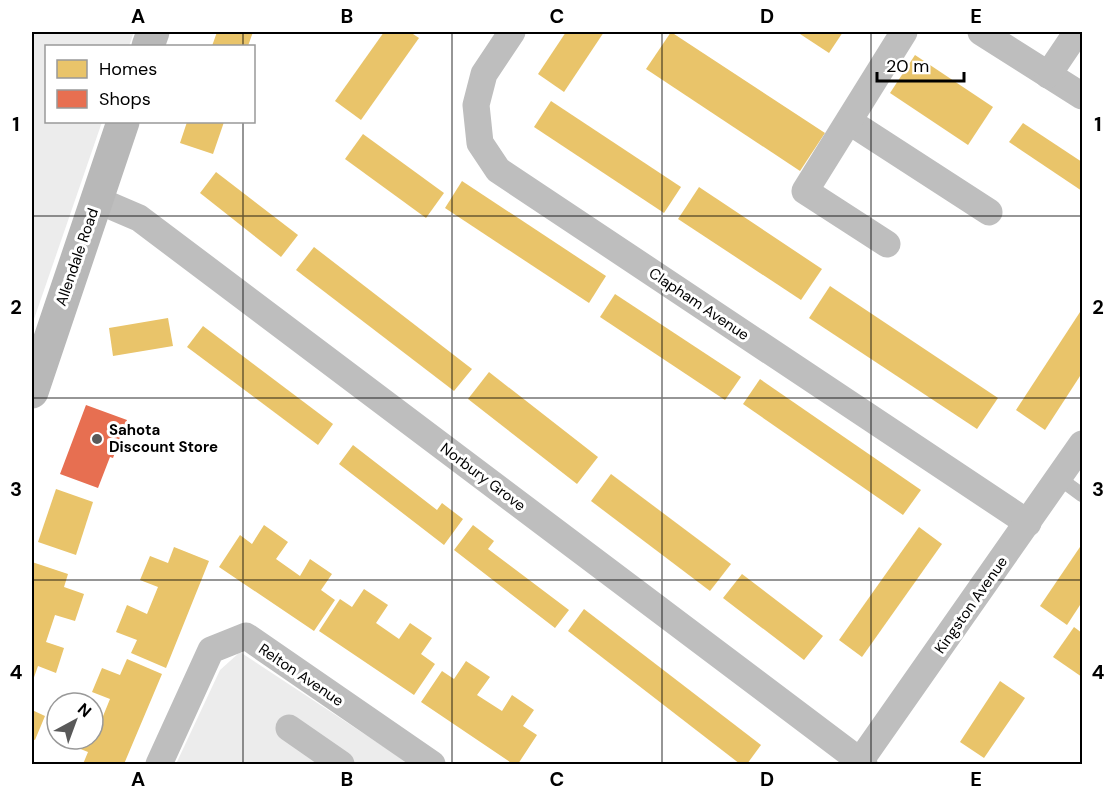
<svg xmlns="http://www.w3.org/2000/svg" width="1114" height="796" viewBox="0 0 1114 796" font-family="'DM Sans',sans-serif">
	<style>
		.green { fill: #ececec }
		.homes { fill: #e9c46a }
		.shops { fill: #e76f51 }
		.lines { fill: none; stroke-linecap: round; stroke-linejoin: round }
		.service { stroke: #bebebe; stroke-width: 14 }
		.minor { stroke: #bebebe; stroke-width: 27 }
		.secondary { stroke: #b8b8b8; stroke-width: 33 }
		.grid { fill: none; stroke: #000; stroke-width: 1.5; stroke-opacity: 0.55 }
		.poi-dot { fill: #595959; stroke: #fff; stroke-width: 2 }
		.labels { text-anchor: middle; stroke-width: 6; stroke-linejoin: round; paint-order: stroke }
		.street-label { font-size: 15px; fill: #000; stroke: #fff }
		.poi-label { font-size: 15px; font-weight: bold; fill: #000; stroke: #fff; text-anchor: start }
		.neatline { fill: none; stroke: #000; stroke-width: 2 }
		.grid-label { font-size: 20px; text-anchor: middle; font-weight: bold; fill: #000 }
	</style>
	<rect width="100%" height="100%" fill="#fff"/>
	<!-- green -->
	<g class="green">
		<path d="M 32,32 L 134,32 L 129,46 L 46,46 L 46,122 L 102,122 L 32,325 Z"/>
		<path d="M 240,652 L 410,764 L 176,764 L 220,670 Z"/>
	</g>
	<!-- homes -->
	<g class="homes">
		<path d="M 217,32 L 253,32 L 248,46 L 212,46 Z"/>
		<path d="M 384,32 L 410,32 L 419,38 L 361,120 L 335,101 Z"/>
		<path d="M 566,32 L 604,32 L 564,92 L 538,74 Z"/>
		<path d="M 671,32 L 825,133 L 800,171 L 646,69 Z"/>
		<path d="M 797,32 L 843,32 L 829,53 Z"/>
		<path d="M 915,55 L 993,107 L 968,145 L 890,93 Z"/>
		<path d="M 551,101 L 681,187 L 664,213 L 534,127 Z"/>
		<path d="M 187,122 L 224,122 L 213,154 L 180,143 Z"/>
		<path d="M 1023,123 L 1082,162 L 1082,191 L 1009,142 Z"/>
		<path d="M 363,134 L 444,193 L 426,218 L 345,159 Z"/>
		<path d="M 216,172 L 298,235 L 281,257 L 200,193 Z"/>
		<path d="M 462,181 L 606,276 L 589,303 L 445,208 Z"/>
		<path d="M 699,187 L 822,269 L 801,300 L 678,219 Z"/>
		<path d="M 314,247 L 472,369 L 454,391 L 296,270 Z"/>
		<path d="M 830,286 L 998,398 L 977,429 L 809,318 Z"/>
		<path d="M 615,294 L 741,377 L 725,400 L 600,317 Z"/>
		<path d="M 1082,309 L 1082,373 L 1045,430 L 1016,410 Z"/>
		<path d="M 168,318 L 173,346 L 113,356 L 109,328 Z"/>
		<path d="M 203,326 L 333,424 L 318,445 L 187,347 Z"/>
		<path d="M 489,372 L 598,457 L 577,484 L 468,399 Z"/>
		<path d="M 760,379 L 921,490 L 903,515 L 743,404 Z"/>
		<path d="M 353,445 L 437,510 L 442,503 L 463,519 L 444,545 L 339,464 Z"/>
		<path d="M 611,474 L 731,564 L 710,591 L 591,501 Z"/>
		<path d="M 56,489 L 93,502 L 76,555 L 38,542 Z"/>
		<path d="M 264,525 L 288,542 L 276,559 L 300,576 L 310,559 L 332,574 L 321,590 L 335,600 L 314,631 L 219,567 L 240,535 L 252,544 Z"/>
		<path d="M 473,525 L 494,541 L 488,549 L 569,610 L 555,628 L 454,550 Z"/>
		<path d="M 919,527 L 942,544 L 862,657 L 839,640 Z"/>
		<path d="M 1082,544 L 1082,602 L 1067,625 L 1040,606 Z"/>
		<path d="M 174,547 L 209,561 L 166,668 L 131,653 L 137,640 L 116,632 L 127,605 L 147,614 L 158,587 L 140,580 L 150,556 L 168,563 Z"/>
		<path d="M 32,562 L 68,574 L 64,587 L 84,594 L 75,621 L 55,615 L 46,642 L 64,648 L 56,673 L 38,666 L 32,683 Z"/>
		<path d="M 742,574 L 823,636 L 804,660 L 723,598 Z"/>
		<path d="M 364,589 L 388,605 L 376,623 L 399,639 L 410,623 L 432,638 L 421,654 L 435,664 L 414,695 L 319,631 L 340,599 L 352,607 Z"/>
		<path d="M 584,609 L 761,745 L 747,764 L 740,764 L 568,631 Z"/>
		<path d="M 1074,627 L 1082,633 L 1082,677 L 1053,657 Z"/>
		<path d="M 127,659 L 162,674 L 124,764 L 83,764 L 88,752 L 68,744 L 70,739 L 93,739 L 93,723 L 99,726 L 110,699 L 92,692 L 102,668 L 120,675 Z"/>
		<path d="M 466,661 L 490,677 L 477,695 L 502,711 L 512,695 L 534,710 L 523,726 L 537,735 L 518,764 L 513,764 L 421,702 L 442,671 L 454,679 Z"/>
		<path d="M 1000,681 L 1025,698 L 984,758 L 960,742 Z"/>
		<path d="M 32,710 L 45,716 L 35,740 L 32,739 Z"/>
	</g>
	<!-- shops -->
	<path class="shops" d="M 86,405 L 127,420 L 113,458 L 110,457 L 98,488 L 60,474 Z"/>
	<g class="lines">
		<!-- service -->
		<path class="service" d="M 1059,478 L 1082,495"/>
		<!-- minor -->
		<g class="minor">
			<path d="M 512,32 L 484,74 L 476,105 L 480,143 L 498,170 L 1028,523"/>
			<path d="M 981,32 L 1082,96"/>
			<path d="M 1048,75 L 1077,32"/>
			<path d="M 850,122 L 989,212"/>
			<path d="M 97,200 L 139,218 L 864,764"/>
			<path d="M 887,244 L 805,191 L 904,32"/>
			<path d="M 289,728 L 341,764"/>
			<path d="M 159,764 L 211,650 L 246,636 L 432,764"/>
			<path d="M 858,764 L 1082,444"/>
		</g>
		<!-- secondary -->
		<g class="secondary">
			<path d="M 148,46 L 153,32"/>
			<path d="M 32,392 L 123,122"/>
		</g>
	</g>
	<!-- grid -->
	<path class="grid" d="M 243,32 L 243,46M 452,32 L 452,764M 662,32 L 662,764M 871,32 L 871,764M 243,122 L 243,764M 32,216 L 1082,216M 32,398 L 1082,398M 32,580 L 1082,580"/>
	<!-- markers -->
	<circle class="poi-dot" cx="97" cy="439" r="6"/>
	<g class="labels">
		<!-- street labels -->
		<g class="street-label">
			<text transform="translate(77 257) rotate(-71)" y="5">Allendale Road</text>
			<text transform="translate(699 304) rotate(34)" y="5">Clapham Avenue</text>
			<text transform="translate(483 477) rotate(37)" y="5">Norbury Grove</text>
			<text transform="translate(971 605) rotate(-55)" y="5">Kingston Avenue</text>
			<text transform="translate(301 675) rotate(34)" y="5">Relton Avenue</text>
		</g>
		<!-- poi labels -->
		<g class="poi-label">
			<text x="109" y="435">Sahota<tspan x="109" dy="17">Discount Store</tspan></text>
		</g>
	</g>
	<!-- border -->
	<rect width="1114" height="796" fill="none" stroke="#ffffff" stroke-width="66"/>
	<!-- legend -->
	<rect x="45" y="45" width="210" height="78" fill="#ffffff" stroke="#999999" stroke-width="1.5"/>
	<rect x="57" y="60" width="30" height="18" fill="#e9c46a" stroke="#999999" stroke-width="1.5"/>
	<text x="99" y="75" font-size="18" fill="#000000">Homes</text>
	<rect x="57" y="90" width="30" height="18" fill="#e76f51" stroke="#999999" stroke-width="1.5"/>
	<text x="99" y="105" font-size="18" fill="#000000">Shops</text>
	<!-- north arrow -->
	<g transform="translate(75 721) rotate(41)"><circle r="28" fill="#ffffff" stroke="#999999" stroke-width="1.5"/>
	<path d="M0-4.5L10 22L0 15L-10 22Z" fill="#595959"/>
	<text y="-9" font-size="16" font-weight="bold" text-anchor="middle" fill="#000000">N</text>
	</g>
	<!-- scale -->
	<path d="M877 72v9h87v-9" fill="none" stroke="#000000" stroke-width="3"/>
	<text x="886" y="72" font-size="18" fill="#000000" stroke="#ffffff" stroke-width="4.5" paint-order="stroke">20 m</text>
	<rect x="33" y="33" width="1048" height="730" class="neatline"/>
	<g class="grid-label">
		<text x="138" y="23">A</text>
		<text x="347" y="23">B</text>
		<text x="557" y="23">C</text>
		<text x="767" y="23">D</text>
		<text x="976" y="23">E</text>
		<text x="16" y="131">1</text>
		<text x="1098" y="131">1</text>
		<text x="16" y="314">2</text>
		<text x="1098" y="314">2</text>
		<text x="16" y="496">3</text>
		<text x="1098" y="496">3</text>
		<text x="16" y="679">4</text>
		<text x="1098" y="679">4</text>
		<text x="138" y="786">A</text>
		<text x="347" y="786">B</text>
		<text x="557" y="786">C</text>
		<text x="767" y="786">D</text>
		<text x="976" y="786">E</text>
	</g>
</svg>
